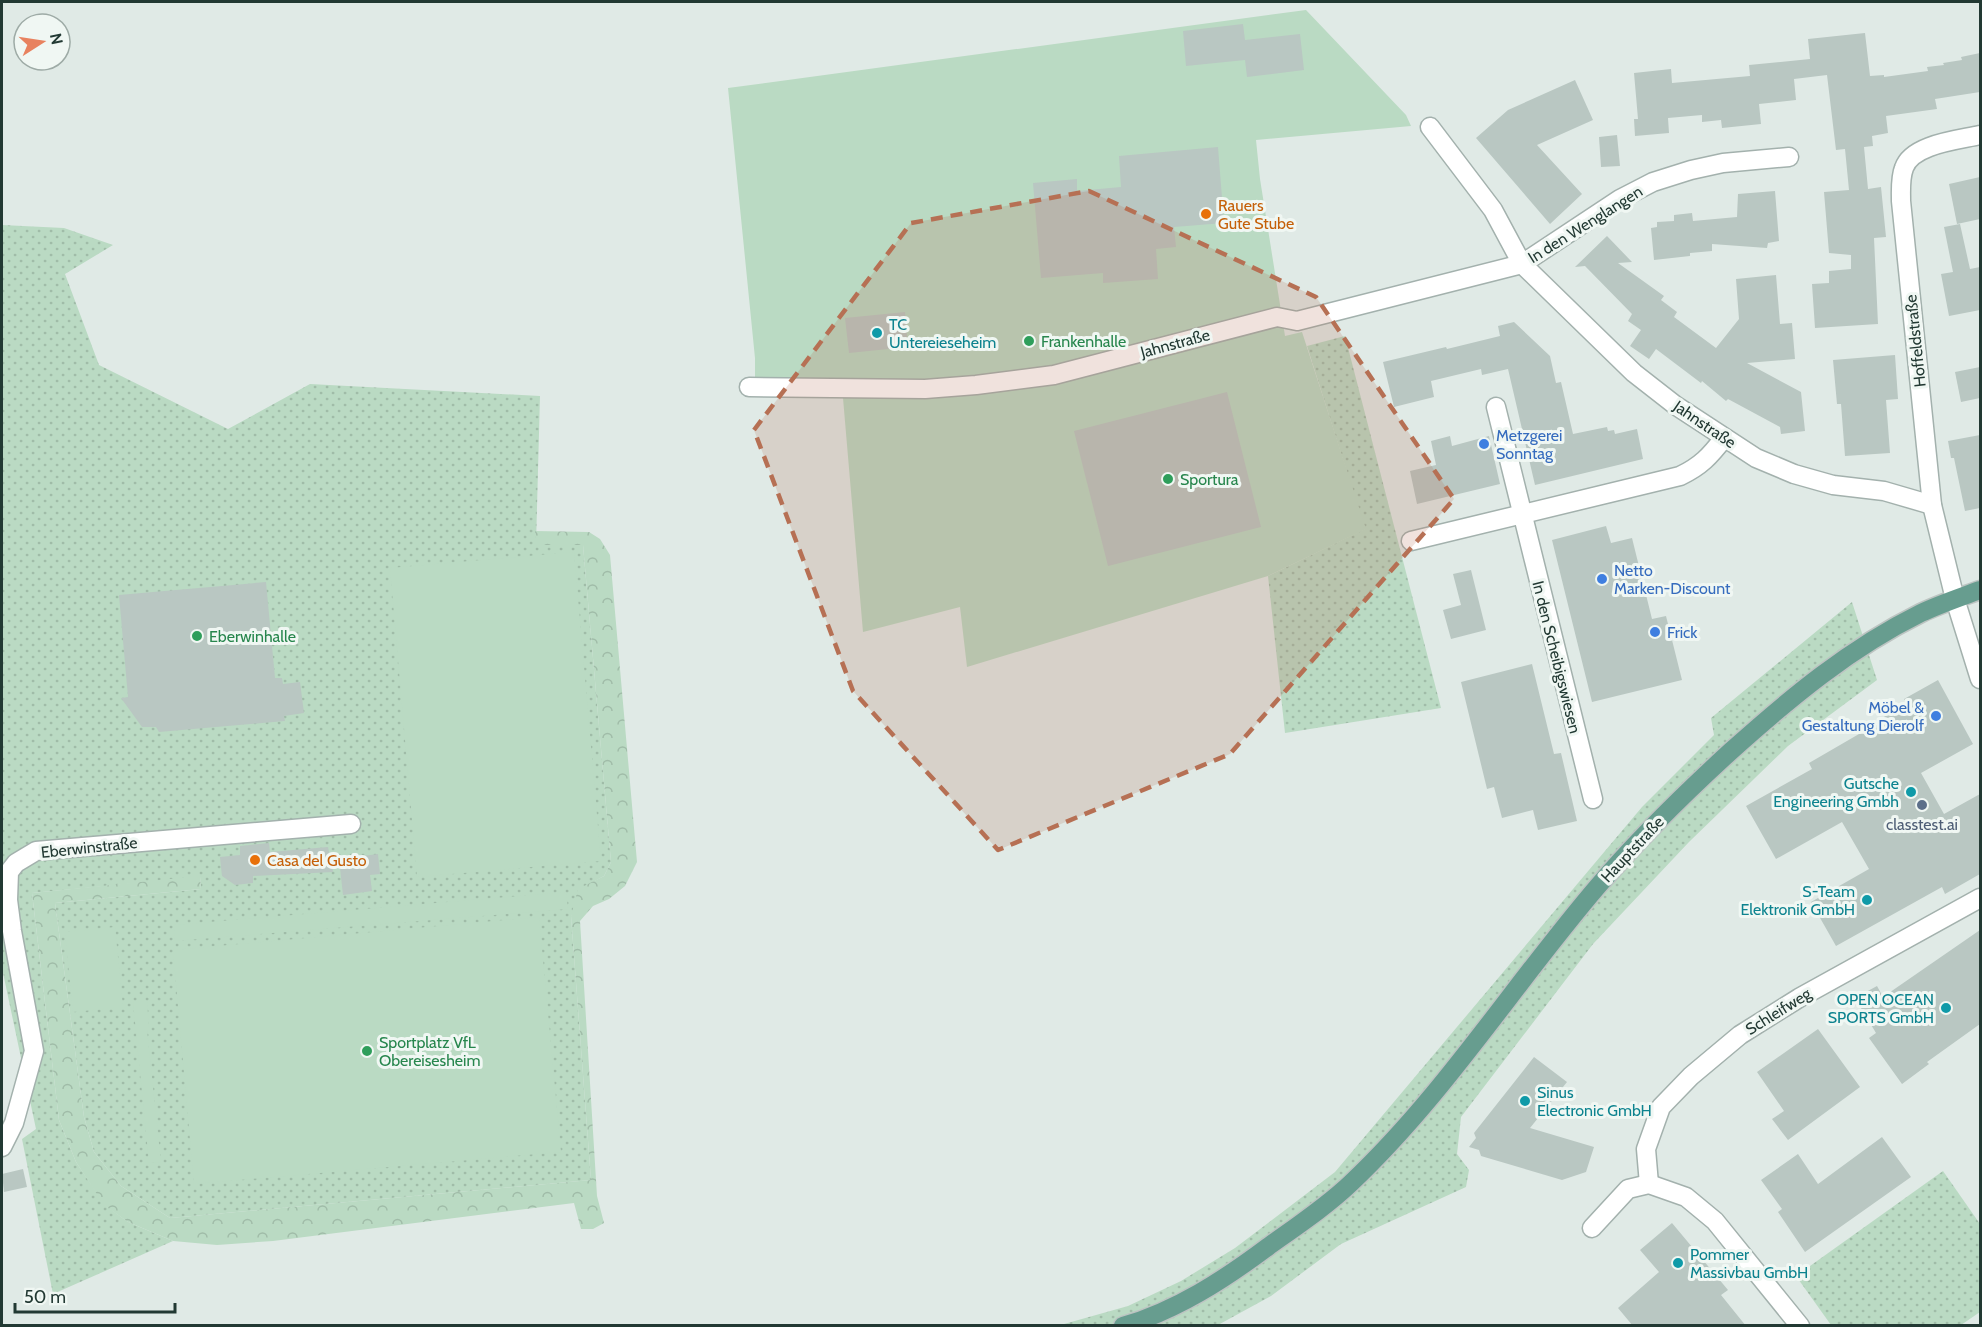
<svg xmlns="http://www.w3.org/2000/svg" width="1982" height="1327" viewBox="0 0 1982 1327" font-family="Cabin,sans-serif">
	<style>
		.grass { fill: url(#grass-dots) }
		.forest { fill: url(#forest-crowns) }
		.garden { fill: #badac3 }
		.building { fill: #b9c7c2 }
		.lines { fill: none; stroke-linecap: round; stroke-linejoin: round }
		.minor-casing { stroke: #a3b1ad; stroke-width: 21 }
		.major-casing { stroke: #bdc4c2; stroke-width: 21 }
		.minor { stroke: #fff; stroke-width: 18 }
		.major { stroke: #679d8f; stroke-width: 18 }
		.marked { fill: #b67054; fill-opacity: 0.2; stroke: #b67054; stroke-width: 4.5; stroke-dasharray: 12 8; stroke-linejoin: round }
		.food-dot { fill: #e8710a; stroke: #f0f7f3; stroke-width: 2 }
		.culture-dot { fill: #0f9aa8; stroke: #f0f7f3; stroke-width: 2 }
		.leisure-dot { fill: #2e9e5b; stroke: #f0f7f3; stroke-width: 2 }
		.shop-dot { fill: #3f7fe0; stroke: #f0f7f3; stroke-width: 2 }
		.service-dot { fill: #5c6f8a; stroke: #f0f7f3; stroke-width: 2 }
		.labels { text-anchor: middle; stroke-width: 6; stroke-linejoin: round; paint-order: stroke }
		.food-label { font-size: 16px; fill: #c56008; stroke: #f0f7f3; text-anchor: start }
		.street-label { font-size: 16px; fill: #223933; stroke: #f0f7f3 }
		.culture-label { font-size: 16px; fill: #0d838f; stroke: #f0f7f3; text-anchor: start }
		.leisure-label { font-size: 16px; fill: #27864d; stroke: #f0f7f3; text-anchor: start }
		.shop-label { font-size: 16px; fill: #366cbe; stroke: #f0f7f3; text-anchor: start }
		.service-label { font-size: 16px; fill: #4e5e75; stroke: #f0f7f3 }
	</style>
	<defs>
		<pattern id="grass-dots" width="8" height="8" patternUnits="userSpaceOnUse" patternTransform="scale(1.5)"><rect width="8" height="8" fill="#badac3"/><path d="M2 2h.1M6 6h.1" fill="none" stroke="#a0bca8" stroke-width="1.8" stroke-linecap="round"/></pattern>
		<pattern id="forest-crowns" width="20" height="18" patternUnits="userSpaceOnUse" patternTransform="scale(1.5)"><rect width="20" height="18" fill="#badac3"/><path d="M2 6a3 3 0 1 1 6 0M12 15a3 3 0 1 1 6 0" fill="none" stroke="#a0bca8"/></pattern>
	</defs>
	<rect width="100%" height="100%" fill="#e0eae6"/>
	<!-- grass -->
	<g class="grass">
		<path d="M 2,225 L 64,228 L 113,245 L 65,274 L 99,365 L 228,429 L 310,384 L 540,396 L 536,545 L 583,545 L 611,862 L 604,876 L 593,882 L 571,916 L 591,1180 L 170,1218 L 121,1186 L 94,1152 L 84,1117 L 55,903 L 201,889 L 200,877 L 32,893 L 59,1120 L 76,1162 L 105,1205 L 128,1222 L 173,1241 L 53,1294 L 22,1139 L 36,1129 L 2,968 Z"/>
		<path d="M 1345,336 L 1441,708 L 1285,733 L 1268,576 L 1365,529 L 1307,346 Z"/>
		<path d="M 1852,602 L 1877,680 L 1788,746 L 1689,842 L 1593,944 L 1461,1117 L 1457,1154 L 1469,1170 L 1466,1187 L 1341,1244 L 1271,1296 L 1218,1325 L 1057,1326 L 1128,1306 L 1181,1281 L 1235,1248 L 1335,1172 L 1642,807 L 1714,735 L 1711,718 Z"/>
		<path d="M 1943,1171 L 1980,1224 L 1980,1312 L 1961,1325 L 1831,1325 L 1796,1276 Z"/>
	</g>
	<!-- forest -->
	<path class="forest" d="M 535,531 L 589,532 L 600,539 L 610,555 L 637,862 L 625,886 L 609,899 L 593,906 L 580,921 L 597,1196 L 604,1223 L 593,1229 L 581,1229 L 574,1203 L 273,1241 L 217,1245 L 173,1241 L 128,1222 L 104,1205 L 76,1162 L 59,1120 L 32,893 L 200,876 L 201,889 L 55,903 L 84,1117 L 94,1152 L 121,1186 L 170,1218 L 591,1180 L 571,916 L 578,889 L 604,876 L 611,862 L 583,545 L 536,545 Z"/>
	<!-- garden -->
	<g class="garden">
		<path d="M 1306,10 L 1406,115 L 1411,126 L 1256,140 L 1260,179 L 1285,336 L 1302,332 L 1366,529 L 1268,576 L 967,667 L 960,607 L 863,632 L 843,398 L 755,394 L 755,358 L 728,88 Z"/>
		<path d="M 574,552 L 601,861 L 417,877 L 390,568 Z"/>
		<path d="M 566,892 L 568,909 L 175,941 L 174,925 Z"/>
		<path d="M 539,917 L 561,1152 L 194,1184 L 173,950 Z"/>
		<path d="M 115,927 L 123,1007 L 73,1012 L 65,932 Z"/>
		<path d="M 147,1001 L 149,1027 L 147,1030 L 161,1162 L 149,1163 L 133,1002 Z"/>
	</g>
	<!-- building -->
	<g class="building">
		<path d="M 1243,24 L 1245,40 L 1300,34 L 1304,70 L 1247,77 L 1245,60 L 1186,66 L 1183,31 Z"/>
		<path d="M 1865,33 L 1870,76 L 1884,75 L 1884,77 L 1928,71 L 1927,67 L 1944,65 L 1943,63 L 1962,60 L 1961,57 L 1980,53 L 1980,92 L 1935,99 L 1937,109 L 1886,116 L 1888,133 L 1872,136 L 1873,146 L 1864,147 L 1868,189 L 1881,187 L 1886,237 L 1874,238 L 1878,324 L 1815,328 L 1812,284 L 1829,283 L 1829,271 L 1851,269 L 1851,255 L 1829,253 L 1824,192 L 1849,190 L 1845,149 L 1836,150 L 1827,75 L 1794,79 L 1796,100 L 1759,104 L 1761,124 L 1722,128 L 1721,120 L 1702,122 L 1702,115 L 1668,118 L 1669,133 L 1635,136 L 1634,119 L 1638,119 L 1634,73 L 1671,69 L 1672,83 L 1750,76 L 1749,65 L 1810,59 L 1808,39 Z"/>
		<path d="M 1575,80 L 1593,120 L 1537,145 L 1582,194 L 1550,224 L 1476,138 L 1508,110 Z"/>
		<path d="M 1617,135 L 1620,166 L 1601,167 L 1599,137 Z"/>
		<path d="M 1218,147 L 1224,223 L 1174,227 L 1176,247 L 1156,249 L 1158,279 L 1103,283 L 1103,273 L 1041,278 L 1033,183 L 1077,179 L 1077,191 L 1121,187 L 1119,156 Z"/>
		<path d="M 1980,177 L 1980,219 L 1957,224 L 1949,184 Z"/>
		<path d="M 1775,191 L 1779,241 L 1768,243 L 1767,248 L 1712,244 L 1712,251 L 1690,253 L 1690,256 L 1654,260 L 1651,228 L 1657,227 L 1657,222 L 1674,221 L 1674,215 L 1692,213 L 1693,221 L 1737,217 L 1738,194 Z"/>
		<path d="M 1960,224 L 1970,269 L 1980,267 L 1980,310 L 1949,316 L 1941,274 L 1953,272 L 1944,227 Z"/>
		<path d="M 1607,236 L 1632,262 L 1618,263 L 1664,296 L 1661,300 L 1677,312 L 1674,317 L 1716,348 L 1739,319 L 1736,279 L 1776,275 L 1780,324 L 1792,323 L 1795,359 L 1747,363 L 1801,392 L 1805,431 L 1781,434 L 1780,427 L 1728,399 L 1726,401 L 1702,381 L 1701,383 L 1656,349 L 1649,359 L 1630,346 L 1641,330 L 1628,321 L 1632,314 L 1585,266 L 1575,267 Z"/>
		<path d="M 905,312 L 908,347 L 849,353 L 845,318 Z"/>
		<path d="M 1514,322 L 1550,356 L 1556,383 L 1561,382 L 1573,434 L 1607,427 L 1608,431 L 1614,430 L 1615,434 L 1637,429 L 1643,459 L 1535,485 L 1508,369 L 1482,375 L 1481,369 L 1431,381 L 1434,397 L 1394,407 L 1383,362 L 1446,347 L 1447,349 L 1500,336 L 1498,326 Z"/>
		<path d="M 1895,355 L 1898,399 L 1886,400 L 1890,453 L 1845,456 L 1841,404 L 1837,404 L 1833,360 Z"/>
		<path d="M 1980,367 L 1980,398 L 1961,402 L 1955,372 Z"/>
		<path d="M 1227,392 L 1261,527 L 1108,566 L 1074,431 Z"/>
		<path d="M 1980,435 L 1980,508 L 1965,511 L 1954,458 L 1951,458 L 1948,441 Z"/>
		<path d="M 1450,436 L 1452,446 L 1489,436 L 1500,484 L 1417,504 L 1410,471 L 1436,465 L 1431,441 Z"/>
		<path d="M 1606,526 L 1611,543 L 1632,538 L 1652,619 L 1666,616 L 1682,680 L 1592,702 L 1552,540 Z"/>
		<path d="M 1471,570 L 1486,630 L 1451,639 L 1443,610 L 1461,605 L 1453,574 Z"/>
		<path d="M 266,582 L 275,678 L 282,678 L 283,684 L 300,682 L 304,713 L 284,716 L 285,721 L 159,732 L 156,727 L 142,727 L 121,698 L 128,697 L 119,595 Z"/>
		<path d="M 1532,664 L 1554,754 L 1561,753 L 1577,821 L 1538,830 L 1533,810 L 1502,818 L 1494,787 L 1487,789 L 1461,682 Z"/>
		<path d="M 1938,680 L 1973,744 L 1921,773 L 1944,814 L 1980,794 L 1980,874 L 1945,894 L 1942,887 L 1836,946 L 1811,902 L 1869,869 L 1842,822 L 1776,859 L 1746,806 L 1812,769 L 1809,763 L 1859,734 L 1857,732 L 1907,704 L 1904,699 Z"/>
		<path d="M 269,843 L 270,852 L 328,847 L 333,872 L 253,876 L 253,883 L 235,885 L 222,876 L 220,857 L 240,855 L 240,846 Z"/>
		<path d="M 378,854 L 380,874 L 370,875 L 372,891 L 343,895 L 339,859 Z"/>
		<path d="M 1980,930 L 1980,1024 L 1927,1062 L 1929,1064 L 1902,1084 L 1869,1038 L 1876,1033 L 1855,998 L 1877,986 L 1883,997 Z"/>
		<path d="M 1818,1029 L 1860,1087 L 1788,1140 L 1772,1119 L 1784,1111 L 1757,1072 Z"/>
		<path d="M 1534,1057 L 1567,1082 L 1530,1128 L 1594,1147 L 1586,1172 L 1562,1180 L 1481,1156 L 1479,1150 L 1469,1147 L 1476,1138 L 1474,1133 Z"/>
		<path d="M 1882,1137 L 1911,1177 L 1805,1252 L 1778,1212 L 1782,1209 L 1761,1180 L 1798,1154 L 1818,1184 Z"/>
		<path d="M 23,1169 L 27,1187 L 4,1192 L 2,1174 Z"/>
		<path d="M 1672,1223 L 1728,1290 L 1721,1295 L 1746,1326 L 1633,1326 L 1618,1308 L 1659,1272 L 1640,1250 Z"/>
	</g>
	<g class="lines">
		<defs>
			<g id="minor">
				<path d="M 1430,127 L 1493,210 L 1522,264 L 1634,373 L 1675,405 L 1756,458 L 1794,474 L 1833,485 L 1884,491 L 1932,505"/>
				<path d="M 1980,135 C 1959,140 1912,144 1904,168 C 1900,178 1901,190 1901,201 L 1932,505 L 1955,599 L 1980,679"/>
				<path d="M 749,387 L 925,389 L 976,385 L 1054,375 L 1277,317 L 1297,321 L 1522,264 L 1620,199 L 1653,182 L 1691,170 L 1723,163 L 1789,157"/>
				<path d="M 1496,407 L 1593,799"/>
				<path d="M 1411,541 L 1680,476 C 1701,466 1710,456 1724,438"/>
				<path d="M 2,1147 L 14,1123 L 34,1051 L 12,931 L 8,900 L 9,872 L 16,863 L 36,851 L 351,824"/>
				<path d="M 1649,1184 L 1646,1149 L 1661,1107 L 1691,1076 L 1740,1035 L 1799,998 L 1980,898"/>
				<path d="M 1592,1228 L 1628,1189 L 1649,1184 L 1686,1197 L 1715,1221 L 1800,1326"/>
			</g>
			<path id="major" d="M 1123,1326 C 1176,1311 1225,1279 1269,1246 C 1297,1226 1327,1206 1351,1183 C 1445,1094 1514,984 1598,886 C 1639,838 1684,794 1731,751 C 1790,698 1850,648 1921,613 C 1940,604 1961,597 1980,590"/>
		</defs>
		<!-- minor casing -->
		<use href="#minor" class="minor-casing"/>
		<!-- major casing -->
		<use href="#major" class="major-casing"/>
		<!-- minor -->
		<use href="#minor" class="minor"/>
		<!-- major -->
		<use href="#major" class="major"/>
	</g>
	<!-- marked area -->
	<path class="marked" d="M 1089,191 L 1316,297 L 1454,499 L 1230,754 L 998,850 L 853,691 L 754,430 L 911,223 Z"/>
	<!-- markers -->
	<g class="food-dot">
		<circle cx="1206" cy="214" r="6"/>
		<circle cx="255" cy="860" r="6"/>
	</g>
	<g class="culture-dot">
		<circle cx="877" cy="333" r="6"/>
		<circle cx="1911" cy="792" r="6"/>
		<circle cx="1867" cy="900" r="6"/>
		<circle cx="1946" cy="1008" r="6"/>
		<circle cx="1525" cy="1101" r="6"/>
		<circle cx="1678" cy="1263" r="6"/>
	</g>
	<g class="leisure-dot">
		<circle cx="1029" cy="341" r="6"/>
		<circle cx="1168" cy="479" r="6"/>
		<circle cx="197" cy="636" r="6"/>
		<circle cx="367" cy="1051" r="6"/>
	</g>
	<g class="shop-dot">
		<circle cx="1484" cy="444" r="6"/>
		<circle cx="1602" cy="579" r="6"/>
		<circle cx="1655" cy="632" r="6"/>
		<circle cx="1936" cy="716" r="6"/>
	</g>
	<circle class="service-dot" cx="1922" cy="805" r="6"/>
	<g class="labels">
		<!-- food labels -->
		<g class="food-label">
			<text x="1218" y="211">Rauers<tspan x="1218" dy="18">Gute Stube</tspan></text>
			<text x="267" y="866">Casa del Gusto</text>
		</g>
		<!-- street labels -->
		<g class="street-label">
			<text transform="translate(1585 224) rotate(-32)" y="6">In den Wenglangen</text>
			<text transform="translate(1915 341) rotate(-96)" y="6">Hoffeldstraße</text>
			<text transform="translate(1175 343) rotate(-15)" y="6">Jahnstraße</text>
			<text transform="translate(1705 424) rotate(34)" y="6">Jahnstraße</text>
			<text transform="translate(1557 657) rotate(76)" y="6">In den Scheibigswiesen</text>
			<text transform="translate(89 847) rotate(-6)" y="6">Eberwinstraße</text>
			<text transform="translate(1632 849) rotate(-47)" y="6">Hauptstraße</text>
			<text transform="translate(1778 1011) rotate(-32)" y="6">Schleifweg</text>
		</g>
		<!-- culture labels -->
		<g class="culture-label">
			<text x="889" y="330">TC<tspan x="889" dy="18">Untereieseheim</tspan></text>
			<text x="1899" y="789" text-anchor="end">Gutsche<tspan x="1899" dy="18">Engineering Gmbh</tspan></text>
			<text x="1855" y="897" text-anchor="end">S-Team<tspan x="1855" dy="18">Elektronik GmbH</tspan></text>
			<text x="1934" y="1005" text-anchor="end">OPEN OCEAN<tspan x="1934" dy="18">SPORTS GmbH</tspan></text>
			<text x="1537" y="1098">Sinus<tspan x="1537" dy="18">Electronic GmbH</tspan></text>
			<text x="1690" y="1260">Pommer<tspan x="1690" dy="18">Massivbau GmbH</tspan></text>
		</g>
		<!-- leisure labels -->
		<g class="leisure-label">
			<text x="1041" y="347">Frankenhalle</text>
			<text x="1180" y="485">Sportura</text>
			<text x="209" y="642">Eberwinhalle</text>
			<text x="379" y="1048">Sportplatz VfL<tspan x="379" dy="18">Obereisesheim</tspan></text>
		</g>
		<!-- shop labels -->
		<g class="shop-label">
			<text x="1496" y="441">Metzgerei<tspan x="1496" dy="18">Sonntag</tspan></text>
			<text x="1614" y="576">Netto<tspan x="1614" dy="18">Marken-Discount</tspan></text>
			<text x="1667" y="638">Frick</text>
			<text x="1924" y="713" text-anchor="end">Möbel &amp;<tspan x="1924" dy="18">Gestaltung Dierolf</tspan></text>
		</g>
		<!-- service labels -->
		<g class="service-label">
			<text x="1922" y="830">classtest.ai</text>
		</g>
	</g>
	<!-- border -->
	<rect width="1982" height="1327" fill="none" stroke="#223933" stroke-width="6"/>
	<!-- north arrow -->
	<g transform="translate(42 42) rotate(78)"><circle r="28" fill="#f0f7f3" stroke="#9eaba6" stroke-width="1.5"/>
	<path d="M0-4.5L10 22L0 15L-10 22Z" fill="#e8825f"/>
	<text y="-9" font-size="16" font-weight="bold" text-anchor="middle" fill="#223933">N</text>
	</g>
	<!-- scale -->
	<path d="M15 1303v9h160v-9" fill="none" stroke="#223933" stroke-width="3"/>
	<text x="24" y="1303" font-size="18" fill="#223933" stroke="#f0f7f3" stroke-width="4.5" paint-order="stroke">50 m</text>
</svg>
